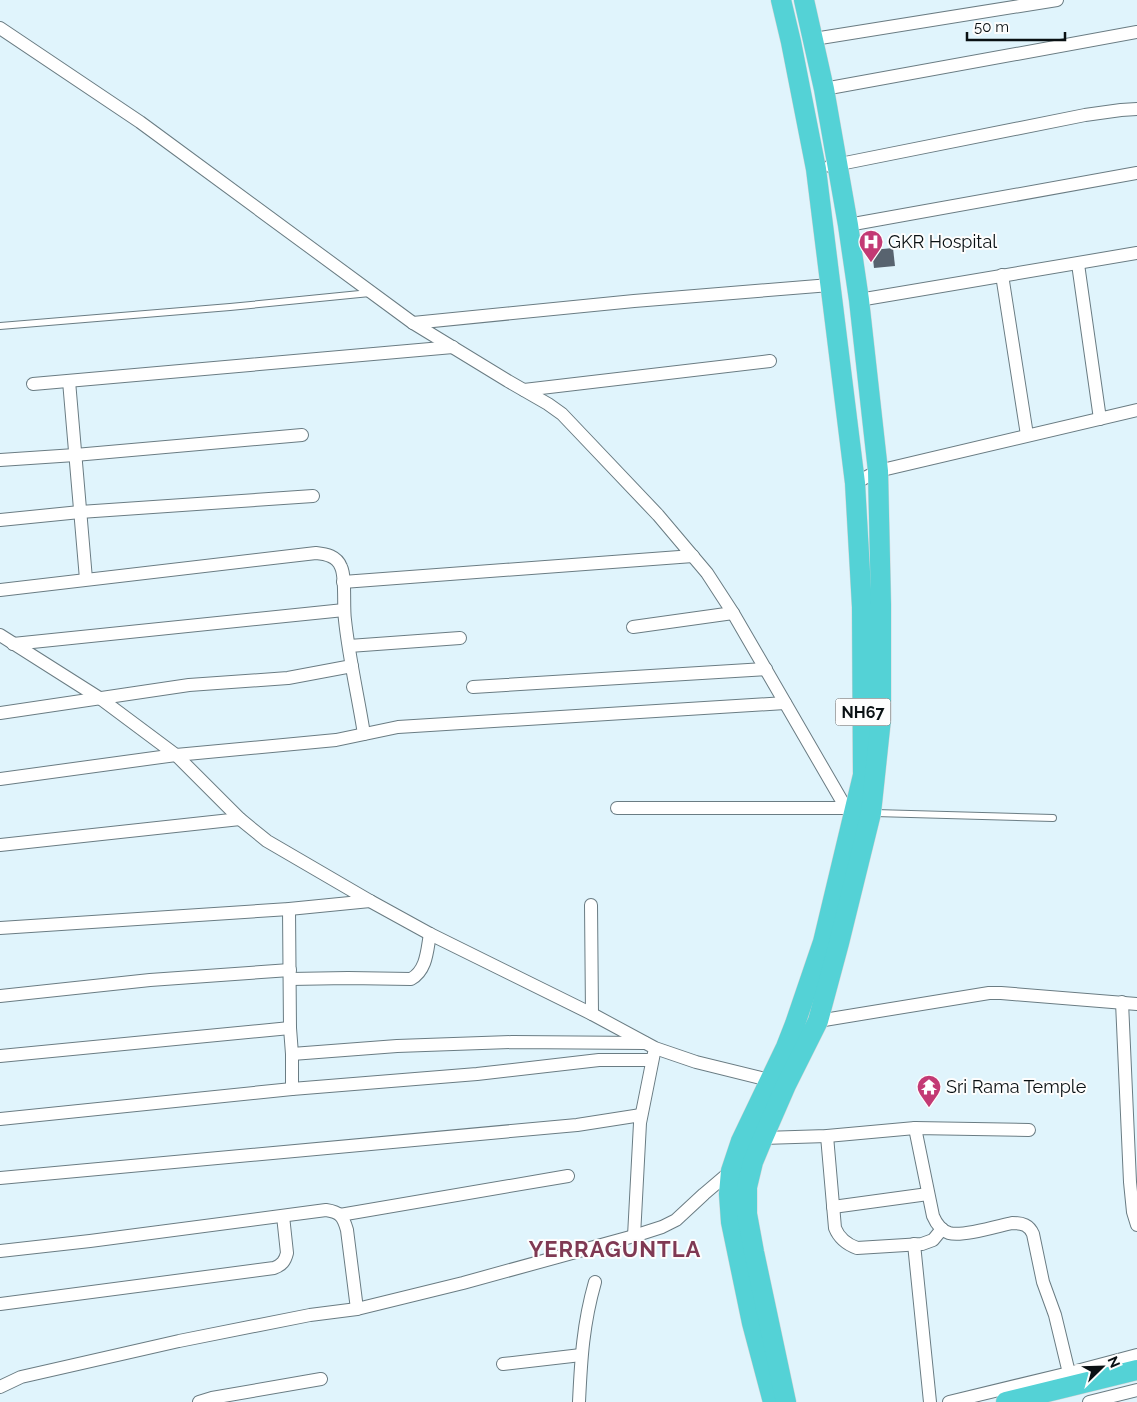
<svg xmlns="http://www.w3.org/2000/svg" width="1137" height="1402" viewBox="0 0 1137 1402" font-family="Raleway,sans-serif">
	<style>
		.building { fill: #58636f }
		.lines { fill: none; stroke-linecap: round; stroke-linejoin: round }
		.service-casing { stroke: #6a7c83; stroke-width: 8 }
		.minor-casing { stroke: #6a7c83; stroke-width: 14 }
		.trunk-casing { stroke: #d3d4d5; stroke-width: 21 }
		.service { stroke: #fff; stroke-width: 6 }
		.minor { stroke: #fff; stroke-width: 12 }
		.trunk { stroke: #54d2d6; stroke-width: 20 }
		.labels { text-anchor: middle; stroke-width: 4; stroke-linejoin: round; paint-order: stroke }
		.shield { fill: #fdfdfd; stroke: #525759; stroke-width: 1 }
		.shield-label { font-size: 16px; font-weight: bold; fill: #091013 }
		.poi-label { font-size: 18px; fill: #091013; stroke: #fdfdfd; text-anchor: start }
		.district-label { font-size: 22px; font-weight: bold; letter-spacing: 1px; fill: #7f3953; stroke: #fdfdfd }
	</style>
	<rect width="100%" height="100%" fill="#e0f4fc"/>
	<!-- building -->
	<path class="building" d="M 893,248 L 895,266 L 874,268 L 872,250 Z"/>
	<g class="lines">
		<defs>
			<g id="service">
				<path d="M 0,326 L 230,307 L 370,293"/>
				<path d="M 875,813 L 1053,818"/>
			</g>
			<g id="minor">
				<path d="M 0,28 L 140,122 L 413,323 L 508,381 L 548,404 L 562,414 L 658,515 L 707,573 L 733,613 L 846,808 L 861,812"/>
				<path d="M 814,39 L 1057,0"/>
				<path d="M 824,89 L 1137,32"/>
				<path d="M 830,166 L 1085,115 L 1121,110 L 1137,109"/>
				<path d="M 848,225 L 1137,173"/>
				<path d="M 1078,264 L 1100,419"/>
				<path d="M 1002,275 L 1027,435"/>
				<path d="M 859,300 L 1137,253"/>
				<path d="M 413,323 L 634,301 L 830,285"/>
				<path d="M 69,381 L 86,579"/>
				<path d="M 33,384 L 453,347"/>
				<path d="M 524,390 L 770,361"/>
				<path d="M 0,460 L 75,455 L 302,435"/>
				<path d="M 855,483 L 878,471 L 1137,410"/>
				<path d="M 0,520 L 80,512 L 313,496"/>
				<path d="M 343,582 L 693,556"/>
				<path d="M 0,590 L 316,553 C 326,554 337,556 341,567 C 346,577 343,607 345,620 C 349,658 358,696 364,734"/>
				<path d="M 633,627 L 733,613"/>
				<path d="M 0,635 L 101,699 L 176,755 L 240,819 L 267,841 L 370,901 L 430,934 L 592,1014 L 655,1048 L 696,1062 L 777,1082"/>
				<path d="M 13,644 L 344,610"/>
				<path d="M 349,646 L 460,638"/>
				<path d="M 473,687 L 766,669"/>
				<path d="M 0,713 L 189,685 L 288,678 L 352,666"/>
				<path d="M 0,779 L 176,755 L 336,740 L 398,727 L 785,703"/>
				<path d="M 617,808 L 846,808"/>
				<path d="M 0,845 L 240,819"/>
				<path d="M 591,905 L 592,1014"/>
				<path d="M 289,909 L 290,1028 L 292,1054 L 292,1089"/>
				<path d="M 0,928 L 289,909 L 370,901"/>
				<path d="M 290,979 L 348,978 L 411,979 C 427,970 427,950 430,934"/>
				<path d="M 0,996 L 150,980 L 290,970"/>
				<path d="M 1122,1002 L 1130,1182 L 1133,1212 L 1137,1225"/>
				<path d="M 818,1021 L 989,993 L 1001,993 L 1137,1004"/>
				<path d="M 292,1054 L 397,1046 L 512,1042 L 645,1043"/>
				<path d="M 0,1056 L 290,1028"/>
				<path d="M 0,1119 L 292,1089 L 477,1074 L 599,1060 L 652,1060"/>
				<path d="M 915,1128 L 933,1216 C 936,1223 940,1230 949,1233 C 962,1237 998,1226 1012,1223 C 1023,1223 1029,1225 1033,1234 L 1043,1282 L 1055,1315 L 1069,1373"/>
				<path d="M 827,1136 L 835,1228 C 839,1238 846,1244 857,1248 L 922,1244 L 933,1240 L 942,1229"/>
				<path d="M 763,1138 L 827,1136 L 915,1128 L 1029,1130"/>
				<path d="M 0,1178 L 577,1125 L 641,1115"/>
				<path d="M 833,1207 L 928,1194"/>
				<path d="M 340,1215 L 568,1176"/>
				<path d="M 634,1236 L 640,1123 L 654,1053"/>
				<path d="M 914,1244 L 930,1402"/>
				<path d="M 0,1251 L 90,1241 L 326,1210 C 340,1212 343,1216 347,1230 L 357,1309"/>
				<path d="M 0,1304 L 274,1268 C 282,1265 285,1261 287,1253 L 283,1216"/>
				<path d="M 503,1364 L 581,1355"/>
				<path d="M 0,1387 L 21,1377 L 179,1341 L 310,1315 L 357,1309 L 463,1283 L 634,1236 L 662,1227 L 676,1220 L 704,1194 L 731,1171"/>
				<path d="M 199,1402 L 212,1398 L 321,1379"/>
				<path d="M 579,1402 C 581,1359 583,1324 595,1282"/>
				<path d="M 949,1402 L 1069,1373 L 1137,1355"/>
				<path d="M 1089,1402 L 1137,1390"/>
			</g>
			<g id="trunk">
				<path d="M 773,1402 L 752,1323 L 731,1222 L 729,1194 L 731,1171 L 741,1141 L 786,1047 L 795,1024 L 823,942 L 863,775 L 862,607 L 855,483 L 816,169 L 791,42 L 781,0"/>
				<path d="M 786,1402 L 754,1252 L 747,1214 L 747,1187 L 753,1162 L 763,1138 L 786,1085 L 818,1021 L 839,943 L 871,813 L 881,719 L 881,605 L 878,471 L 859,300 L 848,225 L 824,89 L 804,0"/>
				<path d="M 1006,1402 L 1137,1370"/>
			</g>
		</defs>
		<!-- service casing -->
		<use href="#service" class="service-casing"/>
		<!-- minor casing -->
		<use href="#minor" class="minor-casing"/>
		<!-- trunk casing -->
		<use href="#trunk" class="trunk-casing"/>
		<!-- service -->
		<use href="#service" class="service"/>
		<!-- minor -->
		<use href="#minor" class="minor"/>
		<!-- trunk -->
		<use href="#trunk" class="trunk"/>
	</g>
	<!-- icons -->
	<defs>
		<symbol id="hospital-pin" viewBox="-11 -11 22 30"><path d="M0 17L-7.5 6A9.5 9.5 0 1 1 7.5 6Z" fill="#c33a74" stroke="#fdfdfd"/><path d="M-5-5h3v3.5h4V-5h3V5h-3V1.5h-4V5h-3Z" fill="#fff"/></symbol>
		<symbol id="temple-pin" viewBox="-11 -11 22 30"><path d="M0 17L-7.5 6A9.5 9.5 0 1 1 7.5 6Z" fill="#c33a74" stroke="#fdfdfd"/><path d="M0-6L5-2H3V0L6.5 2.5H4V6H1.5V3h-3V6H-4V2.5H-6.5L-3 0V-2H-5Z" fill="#fff"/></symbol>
	</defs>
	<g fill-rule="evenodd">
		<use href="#hospital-pin" x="857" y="228" width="28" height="38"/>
		<use href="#temple-pin" x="915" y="1073" width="28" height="38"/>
	</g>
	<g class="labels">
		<!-- shield labels -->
		<rect class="shield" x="835.5" y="698.5" width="55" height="27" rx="4"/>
		<g class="shield-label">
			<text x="863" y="718">NH67</text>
		</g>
		<!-- poi labels -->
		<g class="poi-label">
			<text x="888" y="248">GKR Hospital</text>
			<text x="946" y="1093">Sri Rama Temple</text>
		</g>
		<!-- district labels -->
		<g class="district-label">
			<text x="615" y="1257">YERRAGUNTLA</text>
		</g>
	</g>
	<!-- north arrow -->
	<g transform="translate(1102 1367) rotate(67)" stroke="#fdfdfd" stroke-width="4" paint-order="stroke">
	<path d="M0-4L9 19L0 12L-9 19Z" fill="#091013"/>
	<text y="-8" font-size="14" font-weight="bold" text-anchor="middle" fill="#091013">N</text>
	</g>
	<!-- scale -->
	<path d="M967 32v8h98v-8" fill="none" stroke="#091013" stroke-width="2.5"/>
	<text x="974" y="32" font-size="15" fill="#091013" stroke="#fdfdfd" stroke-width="4" paint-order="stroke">50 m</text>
</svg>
